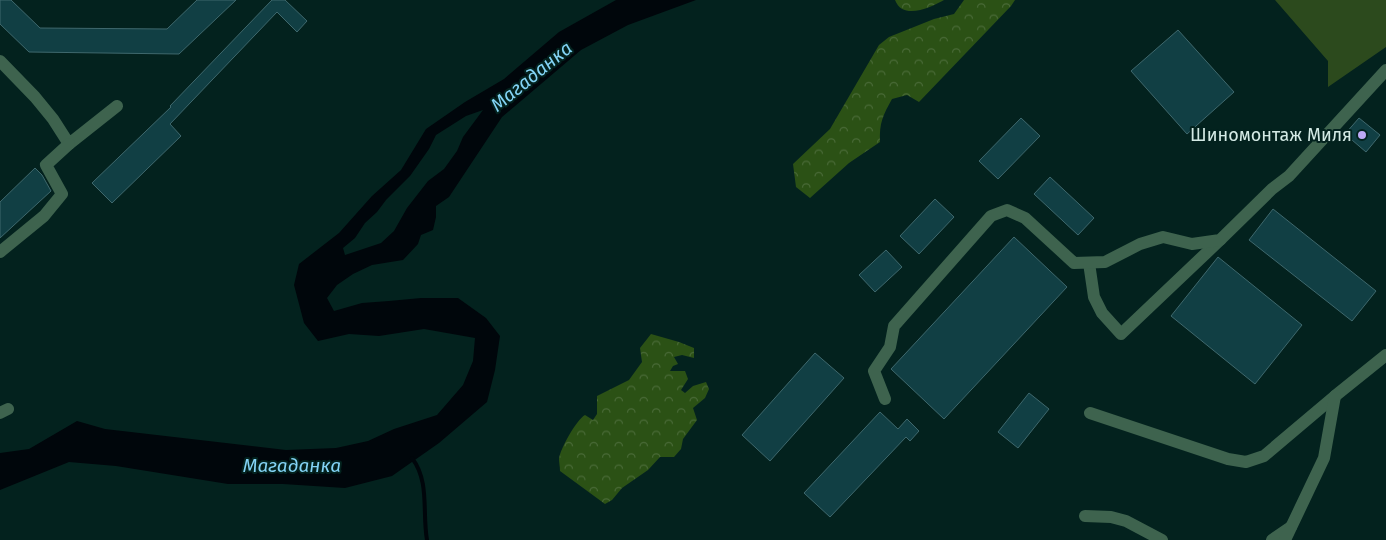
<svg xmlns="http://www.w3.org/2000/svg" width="1386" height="540" viewBox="0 0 1386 540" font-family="'Fira Sans',sans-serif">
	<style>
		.grass { fill: #2c4a1d }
		.forest { fill: url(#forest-crowns) }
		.water { fill: #00060b; fill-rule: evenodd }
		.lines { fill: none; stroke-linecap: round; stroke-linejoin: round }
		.stream { stroke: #00060b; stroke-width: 4 }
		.building { fill: #113f44; stroke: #3f686d }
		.minor { stroke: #3e634e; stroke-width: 12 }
		.poi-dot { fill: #bda9f5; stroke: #03221e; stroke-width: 2 }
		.labels { text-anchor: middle; stroke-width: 4; stroke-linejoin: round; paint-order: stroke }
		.poi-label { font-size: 18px; fill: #d4eae5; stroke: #03221e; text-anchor: end }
		.water-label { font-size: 19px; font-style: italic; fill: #83d3f5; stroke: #03221e }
	</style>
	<defs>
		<pattern id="forest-crowns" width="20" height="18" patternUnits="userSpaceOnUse" patternTransform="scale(1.25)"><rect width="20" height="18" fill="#2b5115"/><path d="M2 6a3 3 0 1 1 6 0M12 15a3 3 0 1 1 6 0" fill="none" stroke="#496a37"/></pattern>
	</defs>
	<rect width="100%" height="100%" fill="#03221e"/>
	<!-- grass -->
	<path class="grass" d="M 1275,0 L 1386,0 L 1386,47 L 1328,87 L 1328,61 Z"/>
	<!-- forest -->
	<g class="forest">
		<path d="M 895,0 L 944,0 C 931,7 903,21 895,0 Z"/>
		<path d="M 964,0 L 1015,0 L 1011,6 L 919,102 L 907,95 L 892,99 C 883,115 879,123 880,142 L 849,163 L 810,198 L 796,187 L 793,164 L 830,129 L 879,45 L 889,37 L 934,19 L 954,14 Z"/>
		<path d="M 651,334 L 679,342 L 694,348 L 694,358 L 682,355 L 674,357 L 678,364 L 673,366 L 670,371 L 685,371 L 688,379 L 681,390 L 685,393 L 693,386 L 706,382 L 709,389 L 705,398 L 693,408 L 697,420 L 683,439 L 681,449 L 674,457 L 660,457 L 648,470 L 622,488 L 612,500 L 605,504 L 560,471 C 560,467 559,462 559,459 C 560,449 577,419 585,415 L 593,420 L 597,414 L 597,396 L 629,380 L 642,362 L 640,348 Z"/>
	</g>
	<!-- water -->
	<path class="water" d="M 616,0 L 696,0 L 628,25 L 581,50 L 502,117 L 449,197 L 436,206 L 436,217 L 433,230 L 421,235 L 418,244 L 403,260 L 372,265 L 353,274 L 337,285 L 327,298 L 334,311 L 362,303 L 389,301 L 421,298 L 458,298 L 486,318 L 500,336 L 495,370 L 487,402 L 439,443 L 392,476 L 345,488 L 283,484 L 228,484 L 116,466 L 69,462 L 0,490 L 0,453 L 29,449 L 77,421 L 105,429 L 286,450 L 336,448 L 368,441 L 394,429 L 437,415 L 463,385 L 473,361 L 475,338 L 424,329 L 379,336 L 349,334 L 318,341 L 304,323 L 294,285 L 299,264 L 339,233 L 372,196 L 401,170 L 426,129 L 465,102 L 504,79 L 559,32 ZM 483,110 L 463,137 L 457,151 L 444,169 L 428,181 L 407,208 L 394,231 L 381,243 L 345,255 L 343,248 L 355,238 L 365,223 L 377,212 L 386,200 L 410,176 L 429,149 L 436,135 L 466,116 Z"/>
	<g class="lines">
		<!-- stream -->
		<path class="stream" d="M 412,458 C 430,482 422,512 427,540"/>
	</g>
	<!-- building -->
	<g class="building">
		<path d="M 0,0 L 11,0 L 40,28 L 167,29 L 197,0 L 236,0 L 179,54 L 29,52 L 0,24 Z"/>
		<path d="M 272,0 L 285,0 L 307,21 L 297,32 L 277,12 L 170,124 L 181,136 L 112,203 L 92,183 L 171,107 L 170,106 Z"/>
		<path d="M 1178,30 L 1234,92 L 1187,134 L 1131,71 Z"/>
		<path d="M 1021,118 L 1040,136 L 998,179 L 979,161 Z"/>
		<path d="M 1359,118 L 1380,135 L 1366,152 L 1345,134 Z"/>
		<path d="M 35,168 L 42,175 L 51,191 L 0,238 L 0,202 Z"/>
		<path d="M 1050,177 L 1094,218 L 1078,235 L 1034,194 Z"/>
		<path d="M 935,199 L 954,217 L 919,254 L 900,236 Z"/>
		<path d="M 1273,209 L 1376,291 L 1352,321 L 1249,240 Z"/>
		<path d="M 1014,237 L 1067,287 L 944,419 L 891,369 Z"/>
		<path d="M 886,250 L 902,267 L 875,292 L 859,275 Z"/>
		<path d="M 1218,257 L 1302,325 L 1255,384 L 1171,316 Z"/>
		<path d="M 815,353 L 844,378 L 770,461 L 742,435 Z"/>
		<path d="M 1029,393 L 1049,409 L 1018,448 L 998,432 Z"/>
		<path d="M 880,412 L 898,429 L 907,419 L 919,431 L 910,441 L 906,437 L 830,517 L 804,493 Z"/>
	</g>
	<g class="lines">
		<!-- minor -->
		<g class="minor">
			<path d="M 0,61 L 35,97 L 53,119 L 69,144 L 117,106"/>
			<path d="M 0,252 L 44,216 L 62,194 L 46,165 L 69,144"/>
			<path d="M 1089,263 L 1094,297 L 1102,313 L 1121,334 L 1220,240"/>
			<path d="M 885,399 L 874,371 L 890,347 L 894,326 L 991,216 L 1007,210 L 1025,218 L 1074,263 L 1105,262 L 1140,244 L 1163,237 L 1192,244 L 1220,240 L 1272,189 L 1289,176 L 1386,70"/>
			<path d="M 0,413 L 8,409"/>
			<path d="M 1090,413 L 1228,459 L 1246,462 L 1264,456 L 1335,396 L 1386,355"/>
			<path d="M 1085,516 L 1111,517 L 1126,521 L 1162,540"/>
			<path d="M 1272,540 L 1291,527"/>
			<path d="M 1285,540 L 1324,458 L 1335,396"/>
		</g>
	</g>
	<!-- markers -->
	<circle class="poi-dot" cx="1362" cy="135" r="5"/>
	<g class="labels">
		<!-- poi labels -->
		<g class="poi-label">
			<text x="1352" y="141">Шиномонтаж Миля</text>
		</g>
		<!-- water labels -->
		<g class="water-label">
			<text transform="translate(531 76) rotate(-39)" y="7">Магаданка</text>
			<text x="292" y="472">Магаданка</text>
		</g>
	</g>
</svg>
